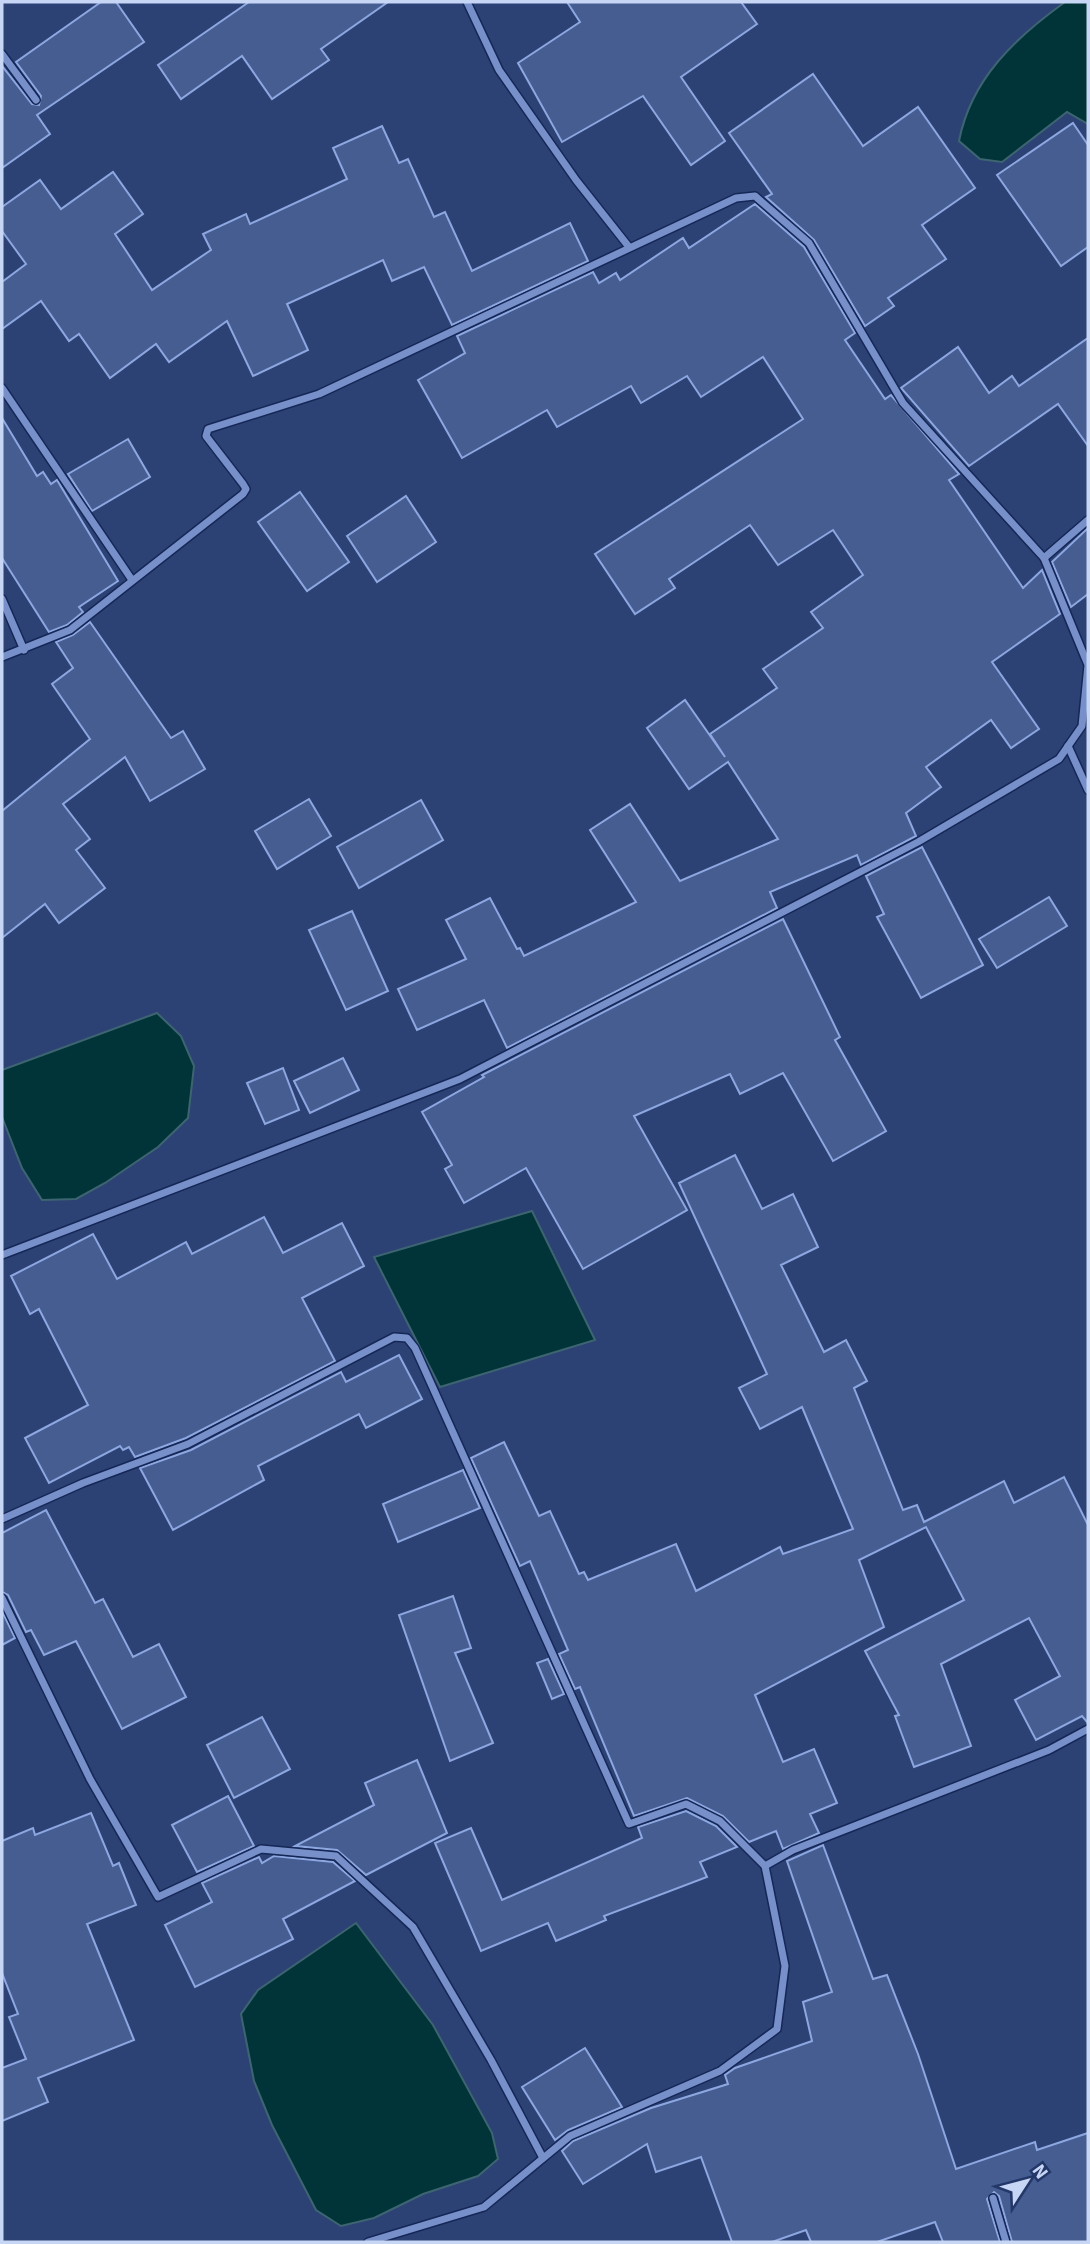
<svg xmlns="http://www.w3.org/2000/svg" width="1090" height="2244" viewBox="0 0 1090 2244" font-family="'Source Sans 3',sans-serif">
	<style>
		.water { fill: #013439; stroke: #3d6571; stroke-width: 2 }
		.building { fill: #465d92; stroke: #8da7e1; stroke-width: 2 }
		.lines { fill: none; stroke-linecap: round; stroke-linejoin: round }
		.street-casing { stroke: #152757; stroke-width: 10 }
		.street { stroke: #7790c9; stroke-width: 7 }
	</style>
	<rect width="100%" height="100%" fill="#2d4274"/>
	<!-- water -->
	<g class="water">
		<path d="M 1065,2 L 1088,2 L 1088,124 L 1067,112 L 1002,162 L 980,159 L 959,141 C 971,79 1015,38 1065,2 Z"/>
		<path d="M 157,1013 L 181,1036 L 194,1066 L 188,1118 L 158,1147 L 105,1183 L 76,1199 L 42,1200 L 22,1168 L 2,1117 L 2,1070 Z"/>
		<path d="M 532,1211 L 595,1340 L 440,1387 L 374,1257 Z"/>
		<path d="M 356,1923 L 433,2025 L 492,2133 L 498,2159 L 478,2176 L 423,2194 L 374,2218 L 341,2226 L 316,2210 L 272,2125 L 254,2081 L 241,2014 L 258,1990 Z"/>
	</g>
	<!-- building -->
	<g class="building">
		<path d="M 101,2 L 116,2 L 144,42 L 37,115 L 50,134 L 2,168 L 2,66 L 32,104 L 39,105 L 41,96 L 16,62 Z"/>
		<path d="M 249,2 L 388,2 L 321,49 L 329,60 L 272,99 L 242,56 L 181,99 L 158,65 Z"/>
		<path d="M 567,2 L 741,2 L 757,24 L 681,77 L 725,141 L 691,165 L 643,96 L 562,142 L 518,63 L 580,22 Z"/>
		<path d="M 813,74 L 863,146 L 918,107 L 975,188 L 922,225 L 946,259 L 888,298 L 894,306 L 865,326 L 814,240 L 766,197 L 772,194 L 729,133 Z"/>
		<path d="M 1073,123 L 1088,145 L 1088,247 L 1061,266 L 997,175 Z"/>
		<path d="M 382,126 L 399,163 L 408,159 L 434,217 L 445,212 L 472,271 L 570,223 L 588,261 L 452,325 L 424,267 L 392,281 L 383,260 L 287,304 L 308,350 L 253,376 L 227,321 L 169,362 L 156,344 L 110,378 L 79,334 L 69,341 L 41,301 L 2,329 L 2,282 L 26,264 L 2,231 L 2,207 L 40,180 L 61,209 L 113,172 L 143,214 L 115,234 L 152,290 L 211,250 L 203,234 L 246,214 L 250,224 L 347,179 L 333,148 Z"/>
		<path d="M 755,204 L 804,247 L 855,333 L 845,340 L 885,399 L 891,395 L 959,474 L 949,480 L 1023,588 L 1042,570 L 1060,614 L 992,662 L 1039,729 L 1011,748 L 991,720 L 926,767 L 941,787 L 906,813 L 916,836 L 861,865 L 857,855 L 770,892 L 777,908 L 507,1048 L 484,1000 L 417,1030 L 398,989 L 466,959 L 446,920 L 490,898 L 517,949 L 520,948 L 524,956 L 636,902 L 590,830 L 630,804 L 680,881 L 778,839 L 728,762 L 689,789 L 647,728 L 685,700 L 725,757 L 710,734 L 777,688 L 763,669 L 823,628 L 811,612 L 863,575 L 833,530 L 778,565 L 750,525 L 669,579 L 675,588 L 635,614 L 595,554 L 803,419 L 763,357 L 701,397 L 687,376 L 641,403 L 631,386 L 557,427 L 547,410 L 462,458 L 418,380 L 465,353 L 457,336 L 593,272 L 599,283 L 616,273 L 620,280 L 683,238 L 689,248 Z"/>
		<path d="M 1088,338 L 1088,446 L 1058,404 L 969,466 L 901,388 L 958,347 L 989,393 L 1012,376 L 1019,386 Z"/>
		<path d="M 2,418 L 37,476 L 43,472 L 51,484 L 57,480 L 118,581 L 79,607 L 83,612 L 67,625 L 49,632 L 2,558 Z"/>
		<path d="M 128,439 L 150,477 L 92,511 L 68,474 Z"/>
		<path d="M 300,492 L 349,562 L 307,591 L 258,522 Z"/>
		<path d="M 406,496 L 436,542 L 377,582 L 347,536 Z"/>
		<path d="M 1088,528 L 1088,594 L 1071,607 L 1052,562 Z"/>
		<path d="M 90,622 L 171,738 L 183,731 L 205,769 L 150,801 L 125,757 L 63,804 L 90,839 L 76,850 L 105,888 L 59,923 L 45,904 L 2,938 L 2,811 L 90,739 L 52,684 L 73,668 L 56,642 L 73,635 Z"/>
		<path d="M 309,799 L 331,836 L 277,869 L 255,831 Z"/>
		<path d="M 421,800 L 443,840 L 359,888 L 337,847 Z"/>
		<path d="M 922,847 L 983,965 L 921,998 L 877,917 L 884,914 L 866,876 Z"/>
		<path d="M 1049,897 L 1067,926 L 997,968 L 979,939 Z"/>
		<path d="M 352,911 L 388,991 L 346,1010 L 309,930 Z"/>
		<path d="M 783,919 L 840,1037 L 835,1040 L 886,1131 L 833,1161 L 783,1073 L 740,1094 L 730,1074 L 634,1116 L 687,1210 L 583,1269 L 526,1168 L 464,1203 L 445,1169 L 452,1165 L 422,1112 L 484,1077 L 482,1075 L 488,1072 Z"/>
		<path d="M 343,1058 L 359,1090 L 310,1113 L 294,1081 Z"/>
		<path d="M 283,1068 L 299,1110 L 265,1124 L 247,1083 Z"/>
		<path d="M 735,1155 L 762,1209 L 793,1194 L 818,1247 L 781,1265 L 824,1352 L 846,1340 L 867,1381 L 854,1388 L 903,1510 L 917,1505 L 924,1522 L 1004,1481 L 1014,1503 L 1064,1477 L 1088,1525 L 1088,1723 L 1082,1716 L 1036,1740 L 1015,1700 L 1060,1676 L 1029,1618 L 941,1664 L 971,1746 L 914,1767 L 895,1716 L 899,1715 L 865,1651 L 964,1600 L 926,1527 L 859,1560 L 884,1627 L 755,1695 L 783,1762 L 814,1749 L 837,1803 L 810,1814 L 819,1833 L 783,1849 L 776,1831 L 749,1842 L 723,1816 L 687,1798 L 634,1816 L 580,1687 L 575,1689 L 559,1654 L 568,1650 L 530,1561 L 520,1566 L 471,1458 L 504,1442 L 539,1516 L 550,1511 L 579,1574 L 584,1572 L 588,1580 L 676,1544 L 696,1591 L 780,1547 L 783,1554 L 853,1529 L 802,1407 L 760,1429 L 739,1388 L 767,1374 L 679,1183 Z"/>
		<path d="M 264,1217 L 283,1253 L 342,1223 L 364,1266 L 302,1298 L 335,1361 L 186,1438 L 135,1457 L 129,1447 L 123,1450 L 120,1446 L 49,1483 L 25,1438 L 88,1405 L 39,1309 L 30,1314 L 11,1276 L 93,1234 L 117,1279 L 186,1242 L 192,1254 Z"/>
		<path d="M 399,1355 L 422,1399 L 366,1428 L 359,1414 L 258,1466 L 264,1480 L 173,1530 L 140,1468 L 191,1450 L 341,1372 L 346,1382 Z"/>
		<path d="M 463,1470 L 480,1508 L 398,1542 L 383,1504 Z"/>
		<path d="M 46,1510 L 95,1603 L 103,1599 L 133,1657 L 159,1644 L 186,1697 L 122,1729 L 76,1641 L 44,1655 L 31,1630 L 26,1632 L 8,1595 L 2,1592 L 2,1533 Z"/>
		<path d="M 453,1596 L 471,1648 L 455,1653 L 493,1743 L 450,1761 L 399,1615 Z"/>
		<path d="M 2,1611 L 15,1638 L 2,1645 Z"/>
		<path d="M 548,1659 L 564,1694 L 552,1699 L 537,1663 Z"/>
		<path d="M 262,1717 L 290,1769 L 234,1798 L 207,1745 Z"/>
		<path d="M 417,1760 L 447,1833 L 366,1875 L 337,1850 L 295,1846 L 374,1805 L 365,1783 Z"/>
		<path d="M 228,1796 L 254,1846 L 197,1872 L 172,1825 Z"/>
		<path d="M 686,1811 L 716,1826 L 737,1847 L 700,1862 L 707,1877 L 604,1916 L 606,1920 L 556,1941 L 548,1923 L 481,1951 L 435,1843 L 471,1828 L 502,1900 L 642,1838 L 638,1827 Z"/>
		<path d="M 91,1813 L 113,1866 L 119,1863 L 136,1905 L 87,1924 L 134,2040 L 38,2078 L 48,2102 L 2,2121 L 2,2068 L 26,2059 L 9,2017 L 18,2014 L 2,1973 L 2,1841 L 33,1828 L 35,1835 Z"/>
		<path d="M 823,1845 L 873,1979 L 887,1975 L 918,2054 L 956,2169 L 1035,2142 L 1037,2150 L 1088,2133 L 1088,2242 L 1012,2242 L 999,2196 L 994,2192 L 987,2199 L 1000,2242 L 943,2242 L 935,2222 L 877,2242 L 811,2242 L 806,2230 L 772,2242 L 732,2242 L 701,2157 L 656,2172 L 647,2144 L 583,2184 L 562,2151 L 573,2141 L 651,2108 L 728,2084 L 725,2075 L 735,2068 L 812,2041 L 803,2002 L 832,1992 L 787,1861 Z"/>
		<path d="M 274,1856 L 333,1862 L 355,1881 L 283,1919 L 293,1939 L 195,1987 L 165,1925 L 212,1902 L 202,1883 L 259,1857 L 262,1863 Z"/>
		<path d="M 585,2048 L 622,2107 L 568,2130 L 555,2140 L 522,2087 Z"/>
	</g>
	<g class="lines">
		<defs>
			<g id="street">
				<path d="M 467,2 L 499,70 L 576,180 L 629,247"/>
				<path d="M 2,54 L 36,100"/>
				<path d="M 2,388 L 132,580"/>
				<path d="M 1044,558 L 1088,520"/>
				<path d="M 2,599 L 24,650"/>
				<path d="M 2,657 L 70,630 L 243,494 L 246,489 L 243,484 L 206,436 L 208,429 L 319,394 L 736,198 L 755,196 L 809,243 L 903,403 L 1044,558 L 1088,665 L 1082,726 L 1059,759 L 918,842 L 460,1079 L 2,1255"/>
				<path d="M 1068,746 L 1088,790"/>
				<path d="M 2,1519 L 83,1483 L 188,1444 L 394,1337 L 407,1338 L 415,1348 L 629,1824 L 686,1804 L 720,1821 L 765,1866"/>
				<path d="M 2,1598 L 90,1779 L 158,1897 L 261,1849 L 336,1856 L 413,1927 L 491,2060 L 543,2158"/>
				<path d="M 993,2198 L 1006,2242"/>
				<path d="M 368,2242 L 484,2207 L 570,2136 L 720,2071 L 777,2029 L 785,1966 L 765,1866 L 793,1850 L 1049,1750 L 1088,1729"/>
			</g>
		</defs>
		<!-- street casing -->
		<use href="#street" class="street-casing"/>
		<!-- street -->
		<use href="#street" class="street"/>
	</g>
	<!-- border -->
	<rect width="1090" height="2244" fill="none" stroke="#c8d6f5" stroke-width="7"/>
	<!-- north arrow -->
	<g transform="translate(1027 2181) rotate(54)" stroke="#233769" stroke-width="5" paint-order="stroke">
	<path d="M0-5L12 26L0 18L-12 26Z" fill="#c8d6f5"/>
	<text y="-10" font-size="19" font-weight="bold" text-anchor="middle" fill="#c8d6f5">N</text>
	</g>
</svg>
